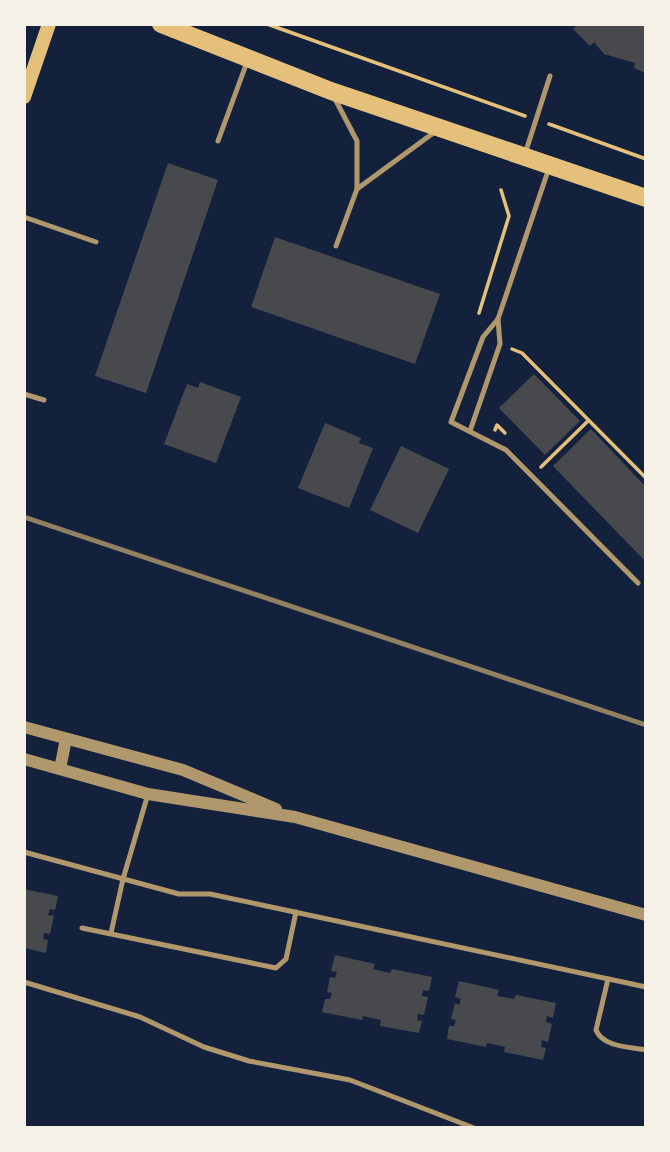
<svg xmlns="http://www.w3.org/2000/svg" width="670" height="1152" viewBox="0 0 670 1152" font-family="Figtree,sans-serif">
	<style>
		.building { fill: #48494c }
		.lines { fill: none; stroke-linecap: round; stroke-linejoin: round }
		.path { stroke: #e5c07b; stroke-width: 3.5 }
		.service { stroke: #b1986c; stroke-width: 5 }
		.tertiary { stroke: #b1986c; stroke-width: 12 }
		.secondary { stroke: #e5c07b; stroke-width: 14 }
		.primary { stroke: #e5c07b; stroke-width: 18 }
		.rail { stroke: #918062; stroke-width: 5 }
	</style>
	<rect width="100%" height="100%" fill="#14213d"/>
	<!-- building -->
	<g class="building">
		<path d="M 578,24 L 645,24 L 645,73 L 634,68 L 635,63 L 604,54 L 594,42 L 590,46 L 573,29 Z"/>
		<path d="M 168,163 L 218,180 L 146,393 L 95,376 Z"/>
		<path d="M 275,237 L 440,294 L 415,364 L 251,307 Z"/>
		<path d="M 534,374 L 580,421 L 545,455 L 499,408 Z"/>
		<path d="M 200,382 L 241,397 L 216,463 L 164,444 L 187,384 L 198,388 Z"/>
		<path d="M 325,423 L 361,438 L 359,443 L 373,448 L 349,508 L 298,488 Z"/>
		<path d="M 591,429 L 645,486 L 645,561 L 553,466 Z"/>
		<path d="M 401,446 L 449,469 L 418,533 L 370,510 Z"/>
		<path d="M 24,889 L 58,896 L 55,910 L 50,909 L 48,915 L 54,916 L 50,934 L 44,933 L 43,939 L 48,940 L 46,953 L 24,948 Z"/>
		<path d="M 335,955 L 375,964 L 373,969 L 390,973 L 392,969 L 432,977 L 429,991 L 423,990 L 422,996 L 428,997 L 424,1015 L 418,1014 L 417,1020 L 422,1021 L 419,1033 L 380,1026 L 381,1020 L 363,1016 L 362,1020 L 322,1012 L 325,999 L 330,999 L 332,993 L 327,992 L 330,977 L 335,978 L 337,972 L 331,971 Z"/>
		<path d="M 459,981 L 499,990 L 497,996 L 514,999 L 516,995 L 556,1003 L 553,1018 L 547,1016 L 546,1022 L 552,1024 L 548,1042 L 542,1040 L 541,1047 L 546,1048 L 543,1060 L 504,1052 L 505,1047 L 487,1043 L 486,1047 L 447,1039 L 449,1026 L 454,1026 L 456,1020 L 451,1019 L 455,1003 L 459,1005 L 461,999 L 455,997 Z"/>
	</g>
	<g class="lines">
		<!-- path -->
		<g class="path">
			<path d="M 267,24 L 525,116"/>
			<path d="M 549,124 L 646,159"/>
			<path d="M 479,313 L 509,216 L 501,190"/>
			<path d="M 512,349 L 522,353 L 646,478"/>
			<path d="M 495,430 L 497,425 L 505,433"/>
			<path d="M 541,467 L 588,421"/>
		</g>
		<!-- service -->
		<g class="service">
			<path d="M 334,97 L 357,141 L 357,189 L 336,246"/>
			<path d="M 218,141 L 247,62"/>
			<path d="M 525,154 L 550,76"/>
			<path d="M 549,168 L 498,319 L 483,337 L 451,422 L 506,450 L 638,583"/>
			<path d="M 357,189 L 436,131"/>
			<path d="M 24,217 L 96,242"/>
			<path d="M 24,394 L 44,400"/>
			<path d="M 470,431 L 500,344 L 498,319"/>
			<path d="M 24,852 L 179,894 L 210,894 L 646,987"/>
			<path d="M 82,928 L 276,968 L 286,959 L 296,912"/>
			<path d="M 111,933 L 123,879 L 148,794"/>
			<path d="M 608,979 L 596,1030 C 603,1047 629,1047 646,1050"/>
			<path d="M 24,982 L 140,1017 L 204,1047 L 249,1061 L 350,1080 L 474,1128"/>
		</g>
		<!-- tertiary -->
		<g class="tertiary">
			<path d="M 24,727 L 183,770 L 276,809"/>
			<path d="M 24,759 L 148,794 L 295,817 L 646,915"/>
			<path d="M 60,769 L 66,739"/>
		</g>
		<!-- secondary -->
		<path class="secondary" d="M 24,97 L 49,24"/>
		<!-- primary -->
		<path class="primary" d="M 161,24 L 331,91 L 646,198"/>
		<!-- rail -->
		<path class="rail" d="M 24,517 L 646,725"/>
	</g>
	<!-- border -->
	<rect width="670" height="1152" fill="none" stroke="#f6f1e7" stroke-width="52"/>
</svg>
